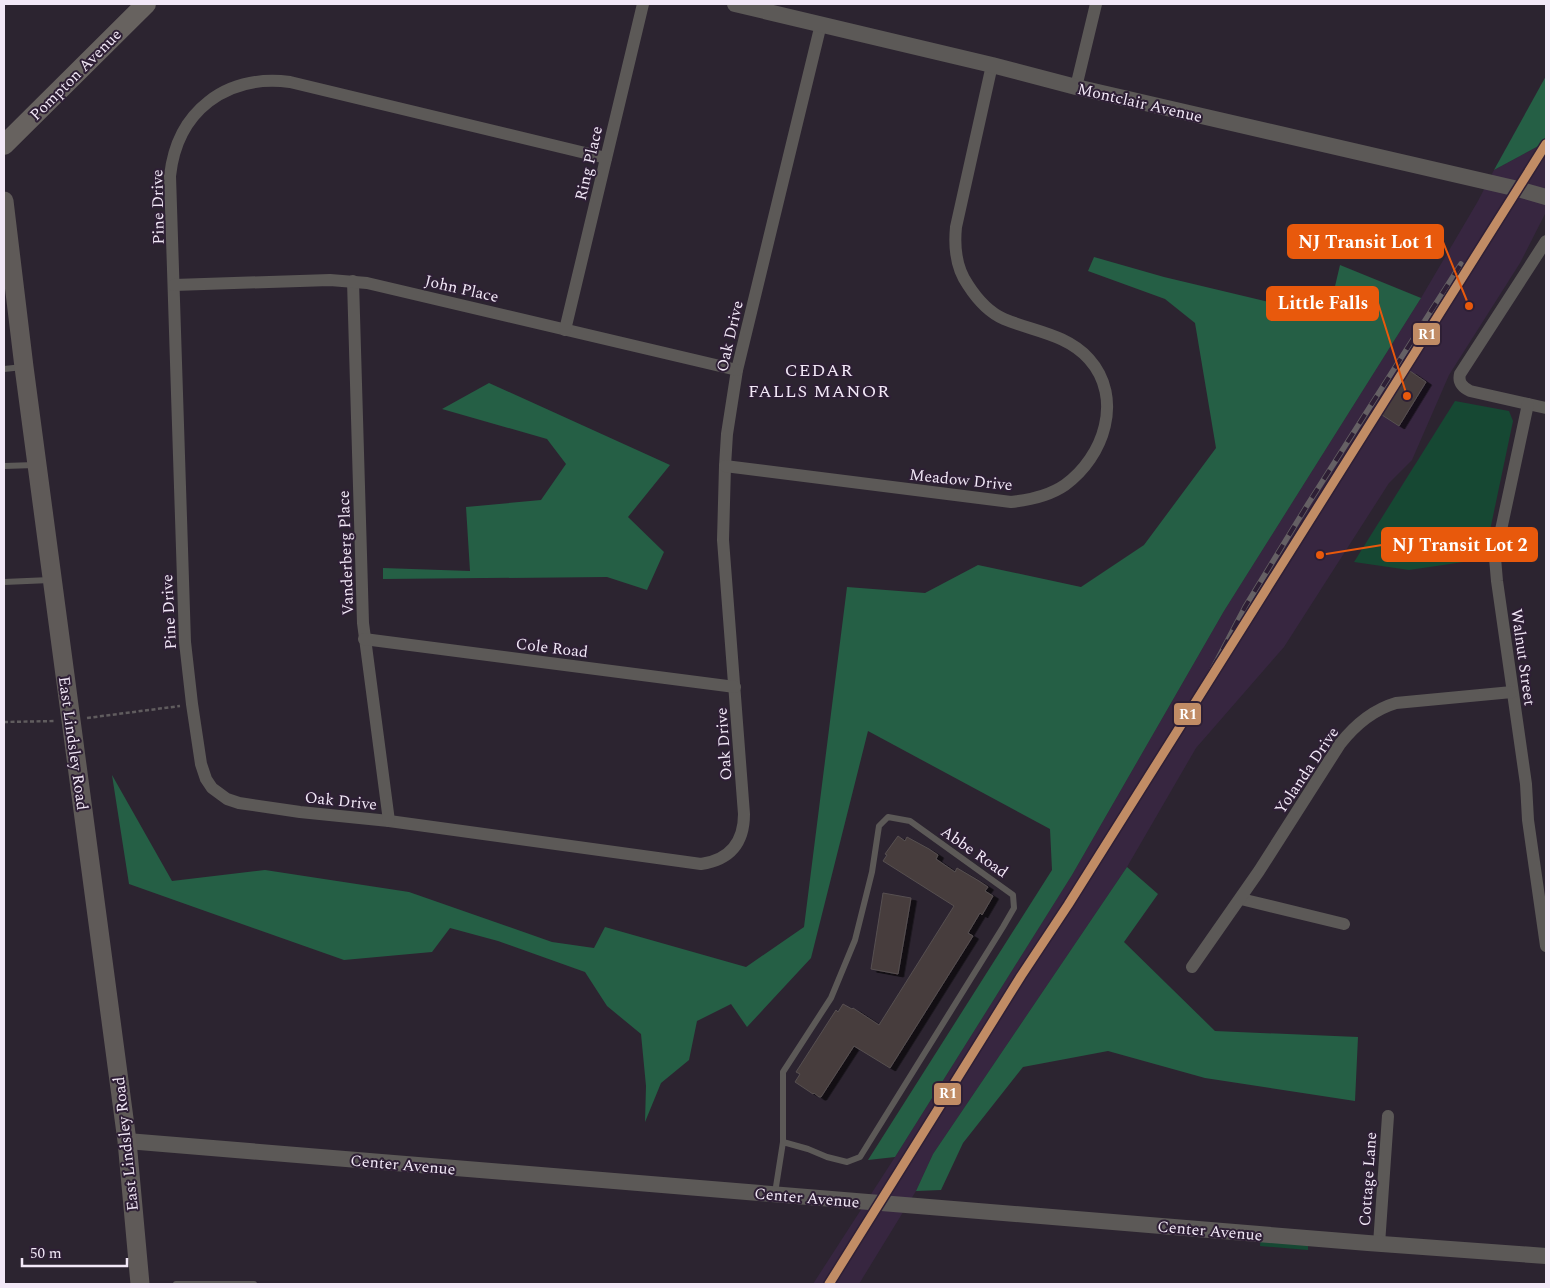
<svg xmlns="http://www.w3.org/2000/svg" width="1550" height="1288" viewBox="0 0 1550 1288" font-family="Spectral,serif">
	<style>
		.built { fill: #372640 }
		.green { fill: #164833 }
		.forest { fill: #255f45 }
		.building { fill: #463e3c; stroke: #574f51; filter: url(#shadow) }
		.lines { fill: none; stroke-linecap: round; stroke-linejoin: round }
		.path { stroke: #605c5e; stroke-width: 2.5; stroke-dasharray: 4 2.5; stroke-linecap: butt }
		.service { stroke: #5c5957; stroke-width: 6 }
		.minor { stroke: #5c5957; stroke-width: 12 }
		.tertiary { stroke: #5c5957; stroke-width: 16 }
		.secondary { stroke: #5f5a58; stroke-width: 19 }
		.primary { stroke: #67625f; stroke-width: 20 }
		.rail-casing { stroke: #656064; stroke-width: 5.5 }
		.rail { stroke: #2e1f35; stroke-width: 4; stroke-dasharray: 11; stroke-linecap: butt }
		.rail-1-casing { stroke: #2e1f35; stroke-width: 12 }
		.rail-1 { stroke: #c18c65; stroke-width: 9 }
		.labels { text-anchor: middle; stroke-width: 4; stroke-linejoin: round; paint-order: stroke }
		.street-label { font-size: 16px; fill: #f2e8f7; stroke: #2e1f35 }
		.neighbourhood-label { font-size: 18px; letter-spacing: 1px; fill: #f2e8f7; stroke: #2e1f35 }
		.leader { fill: none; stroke: #e8590c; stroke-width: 2 }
		.callout-dot { fill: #e8590c; stroke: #2e1f35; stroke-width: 2 }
		.callout { fill: #e8590c; stroke: #e8590c; stroke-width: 2 }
		.callout-label { font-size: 18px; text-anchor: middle; font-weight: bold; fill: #fff }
		.line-badge { stroke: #2e1f35; stroke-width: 2 }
		.badge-label { font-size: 14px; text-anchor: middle; font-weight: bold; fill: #fff }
	</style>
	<defs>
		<filter id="shadow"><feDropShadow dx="5.5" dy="3" stdDeviation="0" flood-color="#0009"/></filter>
	</defs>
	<rect width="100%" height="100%" fill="#2c2430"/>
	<!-- built -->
	<path class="built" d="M 1546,142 L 1546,212 L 1520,263 L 1449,375 L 1412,460 L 1389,483 L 1284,647 L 1196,748 L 1127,867 L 933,1154 L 916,1191 L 859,1284 L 813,1284 L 895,1157 L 1072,875 L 1224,611 L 1421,298 L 1478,201 L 1494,170 Z"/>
	<!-- green -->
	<g class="green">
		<path d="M 1455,401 L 1509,411 L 1513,421 L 1484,559 L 1409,570 L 1354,562 Z"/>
		<path d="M 1261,1234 L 1308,1238 L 1308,1250 L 1260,1246 Z"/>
	</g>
	<!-- forest -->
	<g class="forest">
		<path d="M 1546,76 L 1546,142 L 1494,170 Z"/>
		<path d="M 1094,257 L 1164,277 L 1328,316 L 1340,265 L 1421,298 L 1224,611 L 1072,875 L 895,1157 L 868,1160 L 1052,870 L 1050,829 L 868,731 L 811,958 L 747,1027 L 731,1004 L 697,1021 L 689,1060 L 661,1083 L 645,1122 L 646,1086 L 641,1034 L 607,1006 L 585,972 L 498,941 L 450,928 L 432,952 L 344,960 L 129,884 L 112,775 L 172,881 L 265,870 L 409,892 L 552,942 L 594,948 L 605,927 L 746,967 L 804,927 L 847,587 L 925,593 L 978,565 L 1081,587 L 1144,545 L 1216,448 L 1195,323 L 1165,299 L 1088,271 Z"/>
		<path d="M 489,383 L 670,465 L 628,517 L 664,552 L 647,590 L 607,577 L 383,579 L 383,568 L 470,571 L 466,507 L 541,500 L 566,464 L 547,439 L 442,409 Z"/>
		<path d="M 1127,867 L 1158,894 L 1124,942 L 1215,1031 L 1358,1037 L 1355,1101 L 1205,1078 L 1108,1051 L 1023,1067 L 963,1143 L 941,1190 L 916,1191 L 933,1154 Z"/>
	</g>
	<!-- building -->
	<g class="building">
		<path d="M 1410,371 L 1426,382 L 1399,426 L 1382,415 Z"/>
		<path d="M 898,836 L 905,841 L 907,837 L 929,849 L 938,855 L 936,859 L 955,872 L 957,868 L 979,881 L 988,887 L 985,891 L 993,896 L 982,915 L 980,913 L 968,933 L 973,936 L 890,1068 L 854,1046 L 821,1097 L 819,1097 L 814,1093 L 813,1094 L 795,1082 L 800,1074 L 796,1072 L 836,1010 L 838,1012 L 843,1004 L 852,1009 L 853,1008 L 879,1025 L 954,906 L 883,861 L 887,855 L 885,854 Z"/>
		<path d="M 883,893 L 911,898 L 898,974 L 871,969 Z"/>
	</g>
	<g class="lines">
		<!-- path -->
		<g class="path">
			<path d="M 87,718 L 180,706"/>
			<path d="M 4,722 L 56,721"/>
		</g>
		<!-- service -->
		<g class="service">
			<path d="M 4,369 L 23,367"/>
			<path d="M 4,466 L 35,465"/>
			<path d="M 4,582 L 50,580"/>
			<path d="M 775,1193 L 783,1142 L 783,1072 L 831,998 L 855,940 L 872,872 L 879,826 L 888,817 L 910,821 L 1013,895 L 1014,908 L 1003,927 L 860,1157 L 847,1162 L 827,1157 L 808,1149 L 783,1142"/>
			<path d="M 176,1284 L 254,1284"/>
		</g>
		<!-- minor -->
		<g class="minor">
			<path d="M 1076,87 L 1096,4"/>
			<path d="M 606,158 L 290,82 C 226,74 177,111 170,176 L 185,642 L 192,704 L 201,764 L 206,779 L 212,788 L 227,799 L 239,803 L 300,812 L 389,821 L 701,864 C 730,860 744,843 744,814 L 723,540 L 725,466 L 727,434 L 737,370 L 821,24"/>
			<path d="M 1546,241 L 1460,374 C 1458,382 1462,387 1470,391 L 1546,408"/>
			<path d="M 353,281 L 363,623 L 389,821"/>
			<path d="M 174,285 L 330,280 L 367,283 L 737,370"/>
			<path d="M 565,330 L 643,4"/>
			<path d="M 1528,404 L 1495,558 L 1497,581 L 1526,784 L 1528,820 L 1546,946"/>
			<path d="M 725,466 L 1011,502 C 1030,500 1049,496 1065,485 C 1104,457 1124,398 1089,359 C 1067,334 1032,331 1004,319 C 988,312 977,299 968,285 C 956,268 954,247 956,227 L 992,65"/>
			<path d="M 364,639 L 735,687"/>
			<path d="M 1241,899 L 1344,924"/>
			<path d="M 1192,967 L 1259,871 L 1340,744 C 1355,725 1372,710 1396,703 L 1512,692"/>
			<path d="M 1379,1244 L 1388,1116"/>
		</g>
		<!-- tertiary -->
		<g class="tertiary">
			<path d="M 735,4 L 992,65 L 1076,87 L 1518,189 L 1546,197"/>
			<path d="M 127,1141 L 1368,1243 L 1546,1256"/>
		</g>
		<!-- secondary -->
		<path class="secondary" d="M 4,201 L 24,367 L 127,1141 L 140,1284"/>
		<!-- primary -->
		<path class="primary" d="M 4,145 L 146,4"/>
		<defs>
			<path id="rail" d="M 1192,708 L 1245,607 L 1308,504 L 1461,264"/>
		</defs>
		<!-- rail casing -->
		<use href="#rail" class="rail-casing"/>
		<!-- rail -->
		<use href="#rail" class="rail"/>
		<defs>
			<path id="rail-1" d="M 829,1284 L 1021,976 L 1068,905 L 1546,144"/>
		</defs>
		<!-- rail-1 casing -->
		<use href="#rail-1" class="rail-1-casing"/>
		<!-- rail-1 -->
		<use href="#rail-1" class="rail-1"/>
	</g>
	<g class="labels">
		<!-- street labels -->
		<g class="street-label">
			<text transform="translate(75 74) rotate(-45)" y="6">Pompton Avenue</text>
			<text transform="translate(1140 102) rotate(13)" y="6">Montclair Avenue</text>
			<text transform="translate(588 163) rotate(-77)" y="6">Ring Place</text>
			<text transform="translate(157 207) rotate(-91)" y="6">Pine Drive</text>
			<text transform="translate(462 288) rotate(13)" y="6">John Place</text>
			<text transform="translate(729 336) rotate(-77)" y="6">Oak Drive</text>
			<text transform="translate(961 479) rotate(6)" y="6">Meadow Drive</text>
			<text transform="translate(345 553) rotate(-92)" y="6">Vanderberg Place</text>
			<text transform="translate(168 612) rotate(-93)" y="6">Pine Drive</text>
			<text transform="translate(552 647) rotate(7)" y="6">Cole Road</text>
			<text transform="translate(1524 657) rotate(82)" y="6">Walnut Street</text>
			<text transform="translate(74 743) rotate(82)" y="6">East Lindsley Road</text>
			<text transform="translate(723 744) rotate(-94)" y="6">Oak Drive</text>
			<text transform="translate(1306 770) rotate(-56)" y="6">Yolanda Drive</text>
			<text transform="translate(341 800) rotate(6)" y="6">Oak Drive</text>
			<text transform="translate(975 851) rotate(35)" y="6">Abbe Road</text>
			<text transform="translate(125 1144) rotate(-96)" y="6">East Lindsley Road</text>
			<text transform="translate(403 1164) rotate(5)" y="6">Center Avenue</text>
			<text transform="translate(1367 1179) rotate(-86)" y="6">Cottage Lane</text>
			<text transform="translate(807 1197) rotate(5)" y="6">Center Avenue</text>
			<text transform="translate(1210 1230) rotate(5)" y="6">Center Avenue</text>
		</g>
		<!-- neighbourhood labels -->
		<g class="neighbourhood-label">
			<text x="819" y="376">CEDAR<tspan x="819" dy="21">FALLS MANOR</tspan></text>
		</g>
	</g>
	<!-- callouts -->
	<path class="leader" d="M1469 306L1443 242M1407 396L1378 303M1320 555L1382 545"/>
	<g class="callout-dot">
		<circle cx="1469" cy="306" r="5"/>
		<circle cx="1407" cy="396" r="5"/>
		<circle cx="1320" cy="555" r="5"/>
	</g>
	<g class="callout">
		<rect x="1288" y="225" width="155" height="33" rx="5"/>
		<rect x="1267" y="287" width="111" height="33" rx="5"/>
		<rect x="1382" y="528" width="155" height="33" rx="5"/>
	</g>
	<g class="callout-label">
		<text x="1366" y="248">NJ Transit Lot 1</text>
		<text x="1323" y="309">Little Falls</text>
		<text x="1460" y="551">NJ Transit Lot 2</text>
	</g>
	<g class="line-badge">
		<rect x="1412" y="322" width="29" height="24" rx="5" fill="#c18c65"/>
		<rect x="1173" y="702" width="29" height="24" rx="5" fill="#c18c65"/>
		<rect x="933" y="1082" width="29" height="24" rx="5" fill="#c18c65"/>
	</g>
	<g class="badge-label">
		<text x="1427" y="339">R1</text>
		<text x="1188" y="719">R1</text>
		<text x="948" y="1098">R1</text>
	</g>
	<!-- border -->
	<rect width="1550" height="1288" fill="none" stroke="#f2e8f7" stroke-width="10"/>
	<!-- scale -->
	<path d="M22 1258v8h105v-8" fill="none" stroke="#f2e8f7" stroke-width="2.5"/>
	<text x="30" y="1258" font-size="15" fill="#f2e8f7" stroke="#2e1f35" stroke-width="4" paint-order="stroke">50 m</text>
</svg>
